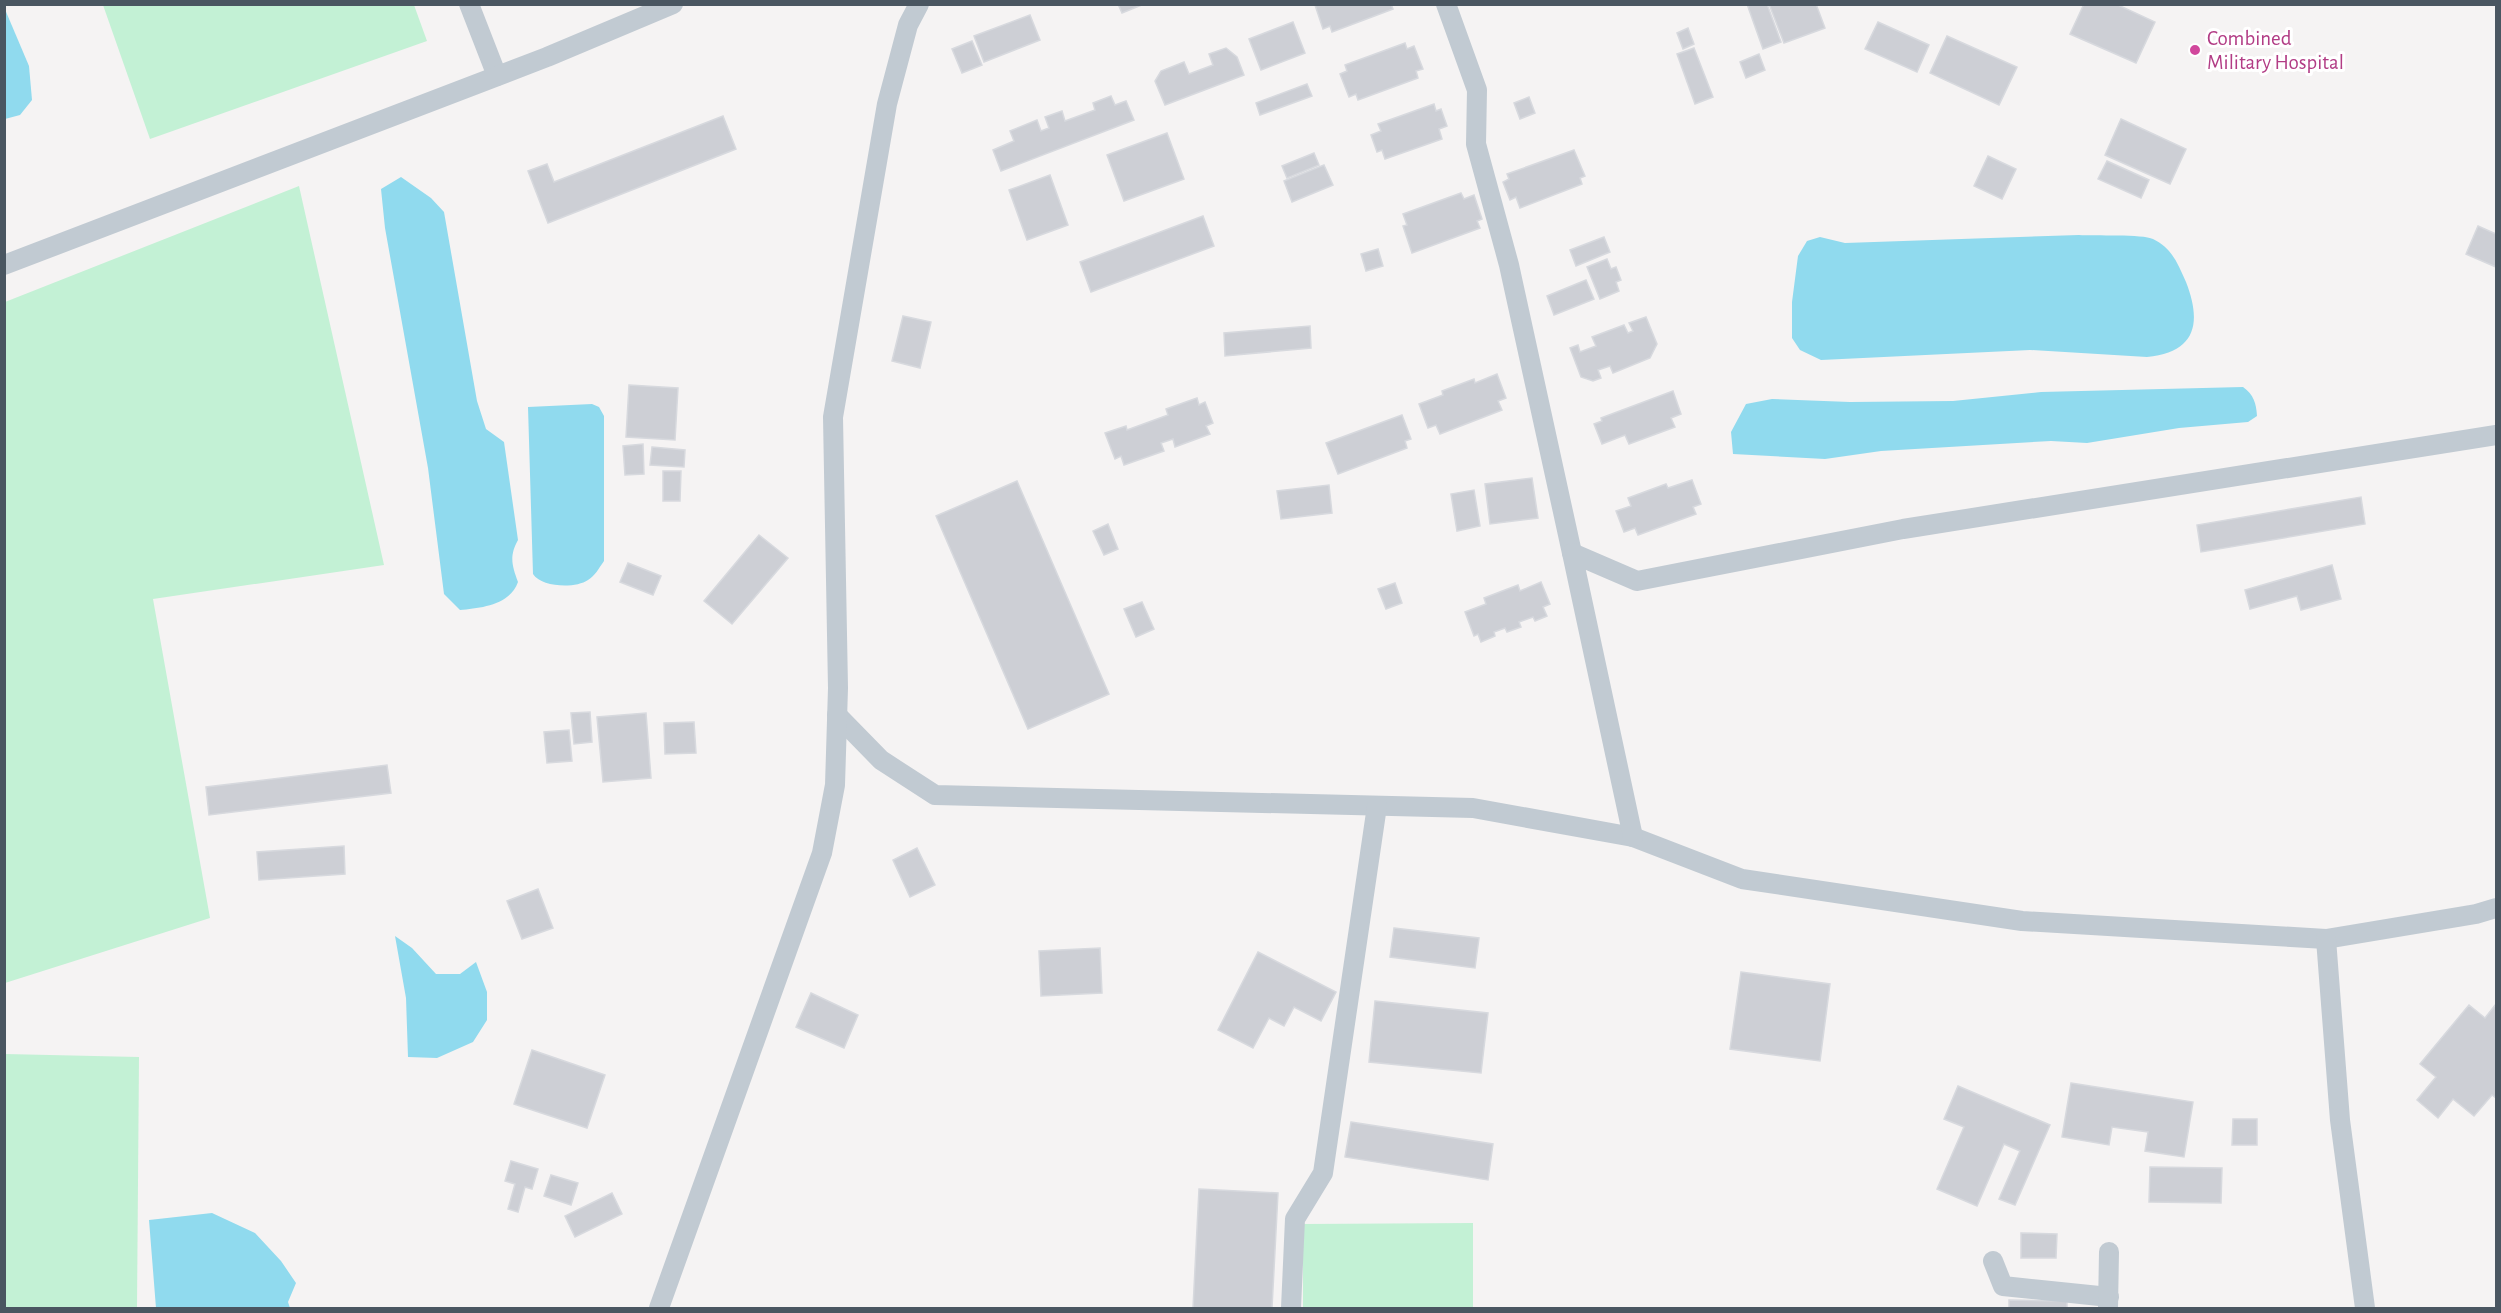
<svg xmlns="http://www.w3.org/2000/svg" width="2501" height="1313" viewBox="0 0 2501 1313" font-family="'Alegreya Sans',sans-serif">
	<style>
		.green { fill: #c3f1d5 }
		.water { fill: #90daee }
		.building { fill: #cdcfd5; stroke: #d7d9de; stroke-width: 1.5 }
		.lines { fill: none; stroke-linecap: round; stroke-linejoin: round }
		.street { stroke: #c1cad2; stroke-width: 20 }
		.hotel-dot { fill: #d1479c; stroke: #fff; stroke-width: 2 }
		.labels { text-anchor: middle; stroke-width: 6; stroke-linejoin: round; paint-order: stroke }
		.hotel-label { font-size: 21px; fill: #b23c85; stroke: #fff; text-anchor: start }
	</style>
	<rect width="100%" height="100%" fill="#f5f3f3"/>
	<!-- green -->
	<g class="green">
		<path d="M 103,5 L 414,5 L 427,41 L 150,139 Z"/>
		<path d="M 299,186 L 384,565 L 153,599 L 210,918 L 5,983 L 5,302 Z"/>
		<path d="M 5,1054 L 139,1057 L 137,1308 L 5,1308 Z"/>
		<path d="M 1473,1223 L 1473,1308 L 1303,1308 L 1303,1224 Z"/>
	</g>
	<!-- water -->
	<g class="water">
		<path d="M 4,7 L 29,66 L 32,100 L 20,115 L 5,119 Z"/>
		<path d="M 401,177 L 431,198 L 444,212 L 477,401 L 486,429 L 504,442 L 518,540 C 509,556 512,566 518,582 C 510,605 481,608 460,610 L 444,594 L 428,468 L 385,228 L 381,189 Z"/>
		<path d="M 2079,235 C 2094,236 2143,234 2153,239 C 2172,248 2178,264 2186,282 C 2202,323 2196,352 2147,357 L 2030,350 L 1821,360 L 1800,350 L 1792,338 L 1792,302 L 1798,256 L 1807,241 L 1820,237 L 1845,243 Z"/>
		<path d="M 2243,387 C 2254,395 2256,403 2257,416 L 2248,422 L 2179,428 L 2087,443 L 2051,441 L 1881,451 L 1825,459 L 1733,454 L 1731,432 L 1746,404 L 1772,399 L 1850,402 L 1953,401 L 2041,392 Z"/>
		<path d="M 592,404 L 599,407 L 604,416 L 604,561 C 599,568 595,576 588,580 C 575,589 541,587 533,574 L 528,407 Z"/>
		<path d="M 395,936 L 412,948 L 436,974 L 460,974 L 476,962 L 487,992 L 487,1020 L 473,1042 L 437,1058 L 408,1057 L 406,998 Z"/>
		<path d="M 212,1213 L 255,1233 L 281,1261 L 296,1283 L 288,1302 L 290,1308 L 156,1308 L 149,1220 Z"/>
	</g>
	<!-- building -->
	<g class="building">
		<path d="M 1118,4 L 1144,4 L 1122,13 Z"/>
		<path d="M 1391,4 L 1393,9 L 1332,32 L 1330,26 L 1323,29 L 1315,5 Z"/>
		<path d="M 1747,4 L 1767,4 L 1781,42 L 1763,49 Z"/>
		<path d="M 1769,4 L 1816,4 L 1825,28 L 1784,43 Z"/>
		<path d="M 2084,4 L 2116,4 L 2155,22 L 2136,63 L 2070,34 Z"/>
		<path d="M 1030,15 L 1040,40 L 984,62 L 974,36 Z"/>
		<path d="M 1293,22 L 1305,53 L 1261,70 L 1249,39 Z"/>
		<path d="M 1878,22 L 1929,45 L 1917,72 L 1865,49 Z"/>
		<path d="M 1688,28 L 1694,44 L 1683,49 L 1677,33 Z"/>
		<path d="M 1947,36 L 2017,67 L 1999,105 L 1930,73 Z"/>
		<path d="M 972,41 L 982,65 L 962,73 L 952,49 Z"/>
		<path d="M 1405,43 L 1407,49 L 1414,46 L 1423,69 L 1416,71 L 1418,78 L 1358,100 L 1356,94 L 1349,97 L 1340,74 L 1347,71 L 1345,65 Z"/>
		<path d="M 1226,48 L 1237,57 L 1244,75 L 1165,105 L 1155,81 L 1161,71 L 1184,62 L 1189,74 L 1213,65 L 1209,54 Z"/>
		<path d="M 1694,48 L 1713,97 L 1695,104 L 1677,54 Z"/>
		<path d="M 1759,54 L 1765,70 L 1746,78 L 1740,62 Z"/>
		<path d="M 1307,84 L 1312,96 L 1260,115 L 1256,103 Z"/>
		<path d="M 1111,96 L 1115,105 L 1126,101 L 1134,120 L 1001,171 L 993,150 L 1014,141 L 1010,131 L 1037,120 L 1041,131 L 1049,128 L 1045,117 L 1062,111 L 1065,121 L 1095,110 L 1093,103 Z"/>
		<path d="M 1529,97 L 1535,113 L 1520,119 L 1514,103 Z"/>
		<path d="M 1434,104 L 1436,111 L 1441,109 L 1447,126 L 1439,129 L 1442,139 L 1385,159 L 1382,150 L 1377,152 L 1371,135 L 1381,131 L 1378,124 Z"/>
		<path d="M 723,116 L 736,149 L 548,223 L 528,171 L 547,164 L 554,182 Z"/>
		<path d="M 2121,119 L 2186,149 L 2170,184 L 2105,155 Z"/>
		<path d="M 1167,133 L 1184,179 L 1124,201 L 1107,155 Z"/>
		<path d="M 1574,150 L 1585,176 L 1580,178 L 1582,184 L 1520,208 L 1516,197 L 1510,200 L 1503,182 L 1509,179 L 1507,174 Z"/>
		<path d="M 1314,153 L 1319,165 L 1287,178 L 1282,166 Z"/>
		<path d="M 1988,156 L 2016,169 L 2002,199 L 1974,186 Z"/>
		<path d="M 2107,161 L 2149,180 L 2141,198 L 2098,179 Z"/>
		<path d="M 1324,165 L 1333,185 L 1292,202 L 1284,181 Z"/>
		<path d="M 1050,175 L 1068,225 L 1027,240 L 1009,190 Z"/>
		<path d="M 1461,193 L 1464,199 L 1474,195 L 1482,219 L 1477,221 L 1480,228 L 1412,253 L 1403,226 L 1407,225 L 1403,214 Z"/>
		<path d="M 1203,216 L 1214,246 L 1091,292 L 1080,262 Z"/>
		<path d="M 2478,226 L 2496,234 L 2496,267 L 2466,254 Z"/>
		<path d="M 1604,237 L 1610,252 L 1576,266 L 1570,250 Z"/>
		<path d="M 1378,249 L 1383,266 L 1366,271 L 1361,254 Z"/>
		<path d="M 1607,259 L 1611,269 L 1616,267 L 1621,280 L 1616,282 L 1619,291 L 1600,299 L 1587,267 Z"/>
		<path d="M 1586,280 L 1594,299 L 1554,315 L 1547,296 Z"/>
		<path d="M 903,316 L 931,322 L 920,368 L 892,361 Z"/>
		<path d="M 1646,317 L 1657,344 L 1650,358 L 1613,373 L 1610,366 L 1598,370 L 1601,378 L 1593,381 L 1581,377 L 1570,348 L 1578,345 L 1580,352 L 1596,346 L 1592,337 L 1624,325 L 1628,333 L 1633,331 L 1629,323 Z"/>
		<path d="M 1310,326 L 1311,348 L 1225,356 L 1224,333 Z"/>
		<path d="M 1497,374 L 1506,398 L 1498,401 L 1502,410 L 1440,434 L 1436,425 L 1428,428 L 1419,404 L 1443,395 L 1442,391 L 1474,379 L 1475,383 Z"/>
		<path d="M 629,385 L 678,388 L 675,440 L 626,437 Z"/>
		<path d="M 1673,391 L 1681,414 L 1671,418 L 1675,427 L 1629,444 L 1625,435 L 1602,444 L 1594,424 L 1602,421 L 1601,418 Z"/>
		<path d="M 1197,398 L 1199,405 L 1205,402 L 1213,423 L 1206,426 L 1210,434 L 1175,447 L 1173,439 L 1161,443 L 1164,451 L 1124,465 L 1121,456 L 1115,459 L 1105,433 L 1126,426 L 1127,430 L 1168,415 L 1166,409 Z"/>
		<path d="M 1402,415 L 1411,439 L 1405,441 L 1407,448 L 1338,474 L 1326,443 Z"/>
		<path d="M 643,444 L 644,474 L 625,475 L 623,446 Z"/>
		<path d="M 652,447 L 685,450 L 684,467 L 650,465 Z"/>
		<path d="M 663,471 L 681,471 L 680,501 L 663,501 Z"/>
		<path d="M 1532,478 L 1538,518 L 1490,524 L 1485,484 Z"/>
		<path d="M 1692,480 L 1701,504 L 1693,507 L 1696,514 L 1638,535 L 1635,528 L 1624,532 L 1616,511 L 1631,506 L 1628,498 L 1666,484 L 1668,488 Z"/>
		<path d="M 1017,481 L 1109,694 L 1028,729 L 936,516 Z"/>
		<path d="M 1329,485 L 1332,513 L 1281,519 L 1277,491 Z"/>
		<path d="M 1474,490 L 1480,526 L 1457,531 L 1451,494 Z"/>
		<path d="M 2361,497 L 2365,524 L 2201,552 L 2197,525 Z"/>
		<path d="M 1108,524 L 1118,549 L 1104,555 L 1093,531 Z"/>
		<path d="M 759,535 L 788,558 L 732,624 L 704,601 Z"/>
		<path d="M 628,563 L 661,576 L 653,595 L 620,582 Z"/>
		<path d="M 2332,565 L 2341,599 L 2301,610 L 2297,596 L 2250,609 L 2245,590 Z"/>
		<path d="M 1541,582 L 1550,604 L 1543,607 L 1547,616 L 1535,621 L 1533,617 L 1519,622 L 1521,627 L 1507,632 L 1505,628 L 1494,632 L 1495,636 L 1481,642 L 1478,634 L 1474,636 L 1465,612 L 1486,604 L 1484,598 L 1518,585 L 1520,591 Z"/>
		<path d="M 1395,583 L 1402,603 L 1386,609 L 1378,589 Z"/>
		<path d="M 1142,602 L 1154,629 L 1136,637 L 1124,609 Z"/>
		<path d="M 590,712 L 592,742 L 574,744 L 571,713 Z"/>
		<path d="M 646,713 L 651,778 L 603,782 L 597,717 Z"/>
		<path d="M 694,722 L 696,753 L 665,754 L 664,723 Z"/>
		<path d="M 569,730 L 572,761 L 547,763 L 544,732 Z"/>
		<path d="M 387,765 L 391,793 L 209,815 L 206,787 Z"/>
		<path d="M 344,846 L 345,874 L 259,880 L 257,852 Z"/>
		<path d="M 917,848 L 935,885 L 910,897 L 893,860 Z"/>
		<path d="M 538,889 L 553,928 L 522,939 L 507,901 Z"/>
		<path d="M 1394,928 L 1479,938 L 1475,968 L 1390,957 Z"/>
		<path d="M 1100,948 L 1102,993 L 1041,996 L 1039,951 Z"/>
		<path d="M 1258,952 L 1336,992 L 1321,1021 L 1294,1007 L 1284,1026 L 1269,1018 L 1253,1048 L 1218,1030 Z"/>
		<path d="M 1741,972 L 1830,984 L 1820,1061 L 1730,1049 Z"/>
		<path d="M 811,993 L 858,1015 L 844,1048 L 796,1027 Z"/>
		<path d="M 1375,1001 L 1488,1013 L 1481,1073 L 1369,1062 Z"/>
		<path d="M 2496,1004 L 2496,1098 L 2492,1095 L 2474,1116 L 2453,1099 L 2438,1118 L 2417,1100 L 2436,1077 L 2420,1064 L 2469,1005 L 2485,1018 Z"/>
		<path d="M 532,1050 L 605,1075 L 587,1128 L 514,1104 Z"/>
		<path d="M 2071,1083 L 2193,1102 L 2184,1157 L 2145,1151 L 2148,1132 L 2112,1127 L 2109,1145 L 2062,1137 Z"/>
		<path d="M 1958,1086 L 2050,1125 L 2015,1205 L 1999,1199 L 2020,1151 L 2004,1144 L 1977,1206 L 1937,1189 L 1964,1127 L 1944,1119 Z"/>
		<path d="M 2233,1119 L 2257,1119 L 2257,1145 L 2232,1145 Z"/>
		<path d="M 1351,1122 L 1493,1144 L 1488,1180 L 1345,1157 Z"/>
		<path d="M 511,1161 L 538,1169 L 532,1189 L 525,1187 L 518,1212 L 508,1209 L 515,1184 L 505,1181 Z"/>
		<path d="M 2150,1167 L 2222,1168 L 2221,1203 L 2149,1202 Z"/>
		<path d="M 551,1175 L 578,1183 L 571,1205 L 544,1196 Z"/>
		<path d="M 1199,1189 L 1278,1193 L 1272,1308 L 1193,1308 Z"/>
		<path d="M 612,1193 L 622,1214 L 575,1237 L 565,1216 Z"/>
		<path d="M 2021,1233 L 2057,1234 L 2056,1258 L 2021,1258 Z"/>
		<path d="M 2009,1300 L 2067,1301 L 2067,1308 L 2009,1308 Z"/>
	</g>
	<g class="lines">
		<!-- street -->
		<g class="street">
			<path d="M 469,4 L 497,76"/>
			<path d="M 1446,4 L 1477,90 L 1476,144 L 1509,265 L 1572,553"/>
			<path d="M 4,265 L 547,57 L 673,4"/>
			<path d="M 837,715 L 881,760 L 935,795 L 1473,808 L 1633,837 L 1742,879 L 2022,921 L 2326,939 L 2476,914 L 2496,908"/>
			<path d="M 1633,837 L 1572,553 L 1637,581 L 1903,529 L 2496,435"/>
			<path d="M 2326,939 L 2340,1120 L 2365,1308"/>
			<path d="M 1993,1261 L 2003,1286 L 2109,1297"/>
			<path d="M 659,1308 L 822,853 L 835,785 L 838,688 L 833,417 L 887,104 L 908,25 L 919,4"/>
			<path d="M 1291,1308 L 1295,1219 L 1323,1173 L 1377,806"/>
			<path d="M 2108,1308 L 2109,1252"/>
		</g>
	</g>
	<!-- markers -->
	<circle class="hotel-dot" cx="2195" cy="50" r="6"/>
	<g class="labels">
		<!-- hotel labels -->
		<g class="hotel-label">
			<text x="2207" y="45">Combined<tspan x="2207" dy="24">Military Hospital</tspan></text>
		</g>
	</g>
	<!-- border -->
	<rect width="2501" height="1313" fill="none" stroke="#4a5661" stroke-width="12"/>
</svg>
